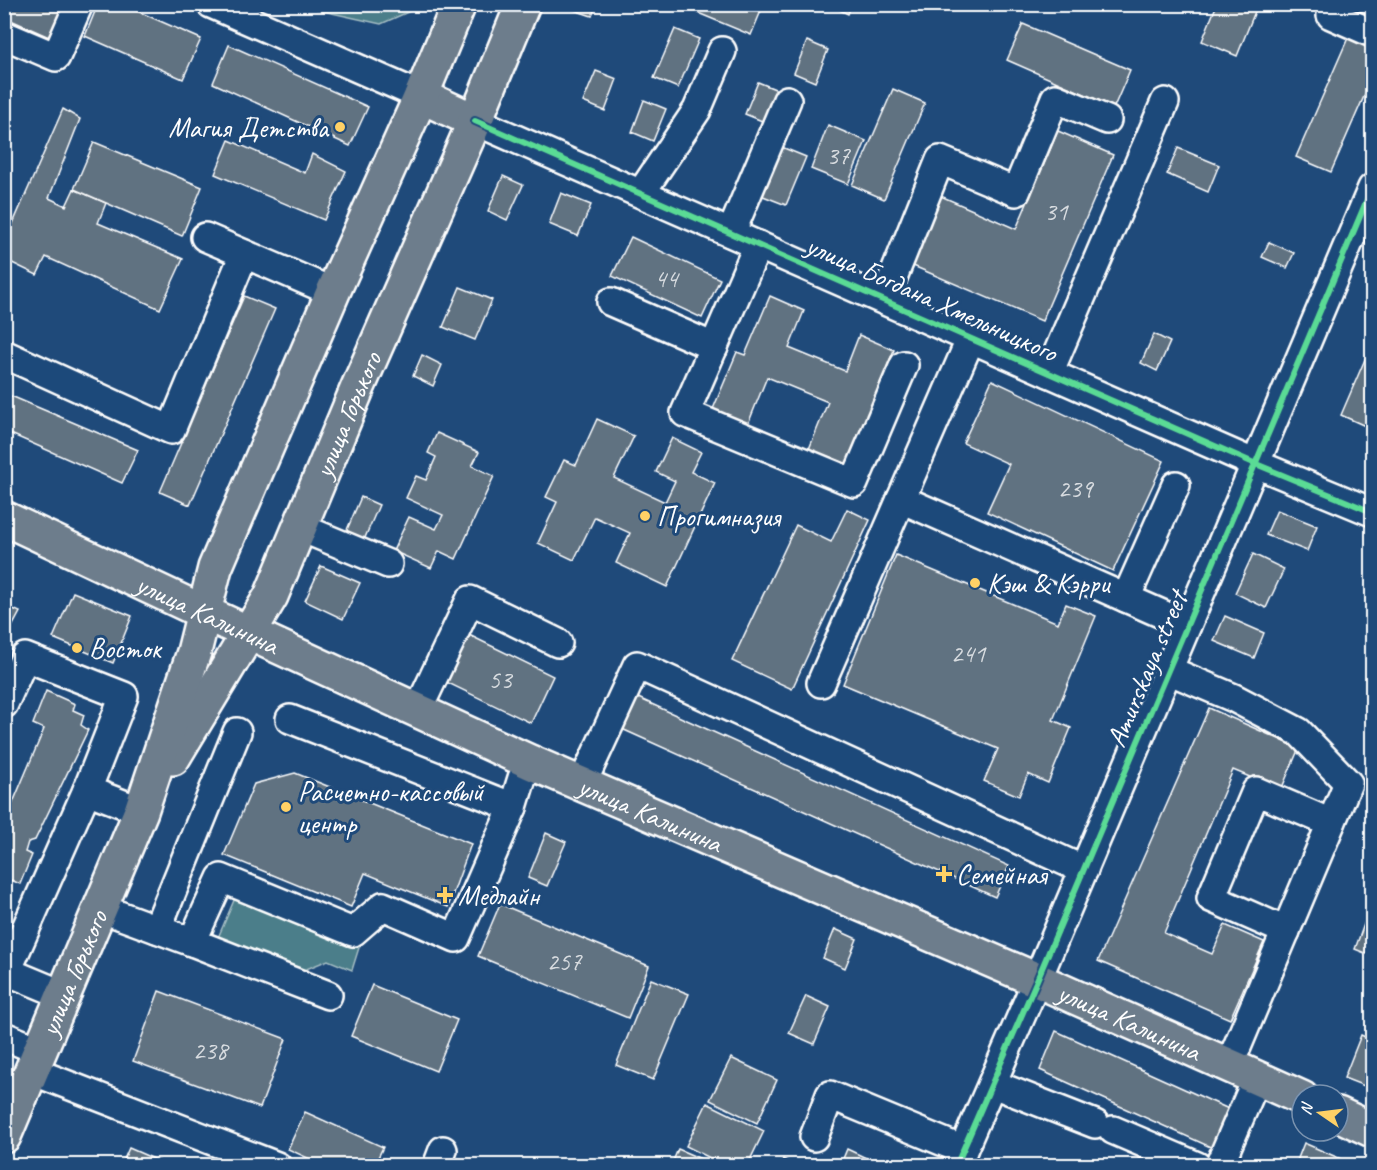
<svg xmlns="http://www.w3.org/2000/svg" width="1377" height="1170" viewBox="0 0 1377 1170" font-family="Caveat,sans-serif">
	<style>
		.green { fill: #4c7e8a; stroke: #a6bec4; stroke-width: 1.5 }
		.building { fill: #617281; stroke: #fff; stroke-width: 1.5 }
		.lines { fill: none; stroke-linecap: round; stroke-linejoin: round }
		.minor-casing { stroke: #fff; stroke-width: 32 }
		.major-casing { stroke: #fff; stroke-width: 38 }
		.minor { stroke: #1f4a7a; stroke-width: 27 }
		.major { stroke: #6d7d8c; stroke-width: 33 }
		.cycleway-casing { stroke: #1f4a7a; stroke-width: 10 }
		.cycleway { stroke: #5adb95; stroke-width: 6 }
		.poi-dot { fill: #ffd166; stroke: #1f4a7a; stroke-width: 2 }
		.labels { text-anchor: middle; stroke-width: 6; stroke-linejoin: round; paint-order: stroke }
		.number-label { font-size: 26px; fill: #d8dce0 }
		.poi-label { font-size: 28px; fill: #fff; stroke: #1f4a7a; text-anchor: start }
		.street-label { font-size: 28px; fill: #fff; stroke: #1f4a7a }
	</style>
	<rect width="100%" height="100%" fill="#1f4a7a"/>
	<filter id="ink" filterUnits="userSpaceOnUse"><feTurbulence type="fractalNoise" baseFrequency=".0167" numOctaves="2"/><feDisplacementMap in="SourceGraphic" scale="12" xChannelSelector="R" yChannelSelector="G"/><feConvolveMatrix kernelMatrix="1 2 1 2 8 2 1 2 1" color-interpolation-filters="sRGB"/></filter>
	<g filter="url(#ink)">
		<!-- green -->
		<g class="green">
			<path d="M 308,5 L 421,5 L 419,7 L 381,24 L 323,11 Z"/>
			<path d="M 238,891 L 362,938 L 352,970 L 328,960 L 304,970 L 255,964 L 214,947 Z"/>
		</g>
		<!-- building -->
		<g class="building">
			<path d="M 4,4 L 63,4 L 49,37 L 4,17 Z"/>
			<path d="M 98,4 L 121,4 L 201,39 L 183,79 L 85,36 Z"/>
			<path d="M 569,4 L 597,4 L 592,16 L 568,8 Z"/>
			<path d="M 687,4 L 745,4 L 761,11 L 751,35 L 686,8 Z"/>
			<path d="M 827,4 L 852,4 L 848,14 Z"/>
			<path d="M 1217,4 L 1258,4 L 1237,56 L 1202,41 Z"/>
			<path d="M 1023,24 L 1130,70 L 1114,107 L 1007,60 Z"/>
			<path d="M 675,29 L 699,39 L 678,88 L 654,78 Z"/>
			<path d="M 1351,31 L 1372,41 L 1372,78 L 1331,172 L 1296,157 Z"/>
			<path d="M 807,41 L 828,50 L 815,82 L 794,73 Z"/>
			<path d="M 229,45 L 368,107 L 350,146 L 213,83 Z"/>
			<path d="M 596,71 L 617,79 L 605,111 L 583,102 Z"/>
			<path d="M 758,82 L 780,91 L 767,123 L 745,114 Z"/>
			<path d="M 893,89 L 925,103 L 884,199 L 852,185 Z"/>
			<path d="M 644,100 L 666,109 L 653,141 L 632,132 Z"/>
			<path d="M 63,109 L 80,119 L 49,198 L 66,206 L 74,189 L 106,203 L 98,223 L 183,259 L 160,309 L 46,257 L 37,275 L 4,259 L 4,244 Z"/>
			<path d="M 828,125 L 866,141 L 848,184 L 811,169 Z"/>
			<path d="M 1058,131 L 1113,155 L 1042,321 L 904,262 L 934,193 L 1016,229 Z"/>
			<path d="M 229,140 L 305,173 L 312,154 L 346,171 L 324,220 L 215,174 Z"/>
			<path d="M 94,142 L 202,187 L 182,236 L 74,189 Z"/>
			<path d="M 779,146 L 806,157 L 786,205 L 758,194 Z"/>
			<path d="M 1178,148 L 1219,165 L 1208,192 L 1167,174 Z"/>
			<path d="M 503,176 L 523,185 L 507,220 L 488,211 Z"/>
			<path d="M 561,193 L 591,205 L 578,236 L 549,224 Z"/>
			<path d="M 631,237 L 720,279 L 702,318 L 612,276 Z"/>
			<path d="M 1269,242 L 1294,253 L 1287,268 L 1262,257 Z"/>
			<path d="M 460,287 L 492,300 L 475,340 L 443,327 Z"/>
			<path d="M 244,296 L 275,309 L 190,505 L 160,492 Z"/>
			<path d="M 770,296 L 804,311 L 789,348 L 845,371 L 859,335 L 894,350 L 847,464 L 809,449 L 828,402 L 767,377 L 748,424 L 713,409 L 737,352 L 745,355 Z"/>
			<path d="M 1154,334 L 1170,342 L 1157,371 L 1141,363 Z"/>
			<path d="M 1372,343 L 1372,429 L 1341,415 Z"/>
			<path d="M 422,355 L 442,365 L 433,386 L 413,376 Z"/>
			<path d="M 992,380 L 1164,461 L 1113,571 L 987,512 L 1009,464 L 963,443 Z"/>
			<path d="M 4,393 L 138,450 L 122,483 L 4,431 Z"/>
			<path d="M 597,419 L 634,436 L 614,478 L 665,502 L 675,481 L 656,472 L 672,438 L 701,452 L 691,472 L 715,483 L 667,587 L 616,563 L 630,533 L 595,517 L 574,560 L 538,543 L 557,502 L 546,497 L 564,460 L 576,465 Z"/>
			<path d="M 437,433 L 479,452 L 472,466 L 494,476 L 456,559 L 439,551 L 431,568 L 393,551 L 409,517 L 436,529 L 443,515 L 406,498 L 416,476 L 426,480 L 436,457 L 428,453 Z"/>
			<path d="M 361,497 L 379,505 L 364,540 L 346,532 Z"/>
			<path d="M 847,509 L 870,520 L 792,689 L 732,661 L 796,525 L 831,542 Z"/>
			<path d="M 1277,510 L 1317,526 L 1307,551 L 1266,535 Z"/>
			<path d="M 1253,554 L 1284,569 L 1266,608 L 1235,593 Z"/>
			<path d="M 896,555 L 1058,623 L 1066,604 L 1096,616 L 1053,720 L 1071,728 L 1048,783 L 1028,774 L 1019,796 L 984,781 L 998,749 L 843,684 Z"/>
			<path d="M 321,566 L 360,583 L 343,619 L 305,601 Z"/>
			<path d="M 73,592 L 132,616 L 113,663 L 53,638 Z"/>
			<path d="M 4,605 L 20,612 L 4,642 Z"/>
			<path d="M 1225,616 L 1264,633 L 1254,658 L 1214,641 Z"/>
			<path d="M 469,635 L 553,676 L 531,723 L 446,682 Z"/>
			<path d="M 46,691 L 75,704 L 73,710 L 84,715 L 81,725 L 88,730 L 35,840 L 28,842 L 25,852 L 32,855 L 20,884 L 11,880 L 4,895 L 4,824 L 44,729 L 33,724 Z"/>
			<path d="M 636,697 L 1009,866 L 995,897 L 622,729 Z"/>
			<path d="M 1209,708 L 1299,748 L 1281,790 L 1233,770 L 1164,933 L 1212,954 L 1225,925 L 1264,942 L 1230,1019 L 1098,961 Z"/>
			<path d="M 295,773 L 471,844 L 448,907 L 365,873 L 351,907 L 224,855 L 254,784 Z"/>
			<path d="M 546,833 L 566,842 L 547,886 L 528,878 Z"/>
			<path d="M 500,904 L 649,966 L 628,1018 L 478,956 Z"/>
			<path d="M 1371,905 L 1372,906 L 1372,956 L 1355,949 Z"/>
			<path d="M 835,929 L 857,939 L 845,968 L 823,958 Z"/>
			<path d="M 651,979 L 689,994 L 653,1080 L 616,1065 Z"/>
			<path d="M 372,985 L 457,1020 L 436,1071 L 351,1036 Z"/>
			<path d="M 159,991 L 286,1039 L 260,1108 L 133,1061 Z"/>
			<path d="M 806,996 L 830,1007 L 814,1044 L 789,1033 Z"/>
			<path d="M 1056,1031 L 1233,1111 L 1217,1150 L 1040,1070 Z"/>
			<path d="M 1361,1035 L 1372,1040 L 1372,1089 L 1344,1078 Z"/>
			<path d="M 731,1058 L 777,1080 L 757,1123 L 710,1100 Z"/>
			<path d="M 707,1103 L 764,1131 L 747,1166 L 726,1166 L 686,1146 Z"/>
			<path d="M 305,1112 L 383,1147 L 374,1166 L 325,1166 L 288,1149 Z"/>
			<path d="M 1304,1143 L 1341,1159 L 1339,1166 L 1295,1166 Z"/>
			<path d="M 129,1148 L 170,1166 L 121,1166 Z"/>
			<path d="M 678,1149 L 708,1162 L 707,1166 L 671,1166 Z"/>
			<path d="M 847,1149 L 883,1166 L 840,1166 Z"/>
			<path d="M 783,1159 L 797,1166 L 781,1166 Z"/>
		</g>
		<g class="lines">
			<defs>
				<g id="minor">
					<path d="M 211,4 L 421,96"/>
					<path d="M 1331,15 L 1372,33"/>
					<path d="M 4,35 L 56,57 L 79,4"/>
					<path d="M 475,121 L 1256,464 L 1372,512"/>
					<path d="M 641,193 L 697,110 L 722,51"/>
					<path d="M 731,233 L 787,100"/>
					<path d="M 205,237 L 333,292"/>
					<path d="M 758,245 L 685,413 L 854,483 L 904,365"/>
					<path d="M 884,300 L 940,160 L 1016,192 L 1055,98 L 1107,120"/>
					<path d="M 611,302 L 714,347"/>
					<path d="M 4,354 L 171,430 L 244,254"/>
					<path d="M 1049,373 L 1165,102"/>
					<path d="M 901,499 L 1187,625"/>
					<path d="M 299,527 L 388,564"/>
					<path d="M 1126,598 L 1176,485"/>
					<path d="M 1168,670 L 1234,698 L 1299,732 L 1348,783 L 1229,1066"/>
					<path d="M 821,683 L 971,338"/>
					<path d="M 4,704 L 25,657 L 124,696 L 87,790 L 7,971"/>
					<path d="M 418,710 L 470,600 L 558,643"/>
					<path d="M 290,719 L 513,807 L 522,778 L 530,762"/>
					<path d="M 582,784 L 637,665 L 1084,870"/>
					<path d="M 87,790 L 141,811"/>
					<path d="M 100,908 L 192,942 L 221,878 L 353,932 L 383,906 L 456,938 L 513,807"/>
					<path d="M 157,929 L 237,732"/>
					<path d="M 1286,931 L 1211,898 L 1256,791 L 1331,823"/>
					<path d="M 192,942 L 328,995"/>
					<path d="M 4,970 L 64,995"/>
					<path d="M 4,1036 L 40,1051"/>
					<path d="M 32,1071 L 277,1166"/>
					<path d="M 993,1084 L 1095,1124"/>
					<path d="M 1113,1130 L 1197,1166"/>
					<path d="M 814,1137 L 830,1095 L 963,1150"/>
					<path d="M 437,1166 L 443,1150"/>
					<path d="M 956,1166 L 1037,980 L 1372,188"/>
					<path d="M 1219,1166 L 1257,1078"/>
				</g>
				<g id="major">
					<path d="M 421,96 L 475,121"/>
					<path id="s1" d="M 4,518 L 203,612 L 530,762 L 1037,980 L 1302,1098"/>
					<path id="s2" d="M 173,758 L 271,596 L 358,387 L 475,121 L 523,4"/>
					<path d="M 1338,1114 L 1372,1130"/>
					<path id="s3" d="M 4,1136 L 141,811 L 194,652 L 215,568 L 333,292 L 421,96 L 459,4"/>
				</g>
			</defs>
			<!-- minor casing -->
			<use href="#minor" class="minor-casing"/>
			<!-- major casing -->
			<use href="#major" class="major-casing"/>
			<!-- minor -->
			<use href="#minor" class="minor"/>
			<!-- major -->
			<use href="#major" class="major"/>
			<defs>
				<g id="cycleway">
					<path d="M 475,121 L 1256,464 L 1372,512"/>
					<path d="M 956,1166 L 1037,980 L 1372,188"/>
				</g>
			</defs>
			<!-- cycleway casing -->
			<use href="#cycleway" class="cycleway-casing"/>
			<!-- cycleway -->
			<use href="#cycleway" class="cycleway"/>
		</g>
	</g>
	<!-- markers -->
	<g class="poi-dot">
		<circle cx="340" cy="127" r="6"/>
		<circle cx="645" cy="516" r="6"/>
		<circle cx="975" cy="583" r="6"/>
		<circle cx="77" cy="648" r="6"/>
		<circle cx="286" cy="807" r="6"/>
		<path d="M941 865h6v6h6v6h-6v6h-6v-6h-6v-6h6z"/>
		<path d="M442 886h6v6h6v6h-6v6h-6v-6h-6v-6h6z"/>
	</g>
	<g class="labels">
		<!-- number labels -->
		<g class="number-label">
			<text x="838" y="164">37</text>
			<text x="1056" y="220">31</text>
			<text x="666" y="287">44</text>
			<text x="1075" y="497">239</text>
			<text x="968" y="662">241</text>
			<text x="500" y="688">53</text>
			<text x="564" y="970">257</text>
			<text x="210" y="1059">238</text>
		</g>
		<!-- poi labels -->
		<g class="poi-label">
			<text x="328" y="137" text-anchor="end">Магия Детства</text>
			<text x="657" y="526">Прогимназия</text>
			<text x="987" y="593">Кэш &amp; Кэрри</text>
			<text x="89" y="658">Восток</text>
			<text x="298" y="801">Расчетно-кассовый<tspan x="298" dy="32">центр</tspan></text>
			<text x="956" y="884">Семейная</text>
			<text x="458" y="905">Медлайн</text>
		</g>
		<!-- street labels -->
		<g class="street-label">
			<text transform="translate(932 298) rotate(24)" y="10">улица Богдана Хмельницкого</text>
			<text dy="10" stroke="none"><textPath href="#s2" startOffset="386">улица Горького</textPath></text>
			<text dy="10" stroke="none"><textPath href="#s1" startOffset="225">улица Калинина</textPath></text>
			<text transform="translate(1146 669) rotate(-67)" y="10">Amurskaya street</text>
			<text dy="10" stroke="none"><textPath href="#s1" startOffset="711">улица Калинина</textPath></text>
			<text dy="10" stroke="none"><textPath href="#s3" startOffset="177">улица Горького</textPath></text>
			<text dy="10" stroke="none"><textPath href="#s1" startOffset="1233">улица Калинина</textPath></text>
		</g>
	</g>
	<!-- margin -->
	<rect width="1377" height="1170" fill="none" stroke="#1f4a7a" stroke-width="24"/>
	<rect x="12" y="12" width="1353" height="1146" fill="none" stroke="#fff" stroke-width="2" filter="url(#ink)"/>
	<!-- north arrow -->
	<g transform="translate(1320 1113) rotate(284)"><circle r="28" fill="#1f4a7a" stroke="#7992af" stroke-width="1.5"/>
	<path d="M0-4.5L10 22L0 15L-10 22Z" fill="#ffd166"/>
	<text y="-9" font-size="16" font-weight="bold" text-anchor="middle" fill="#ffffff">N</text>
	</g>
</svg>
